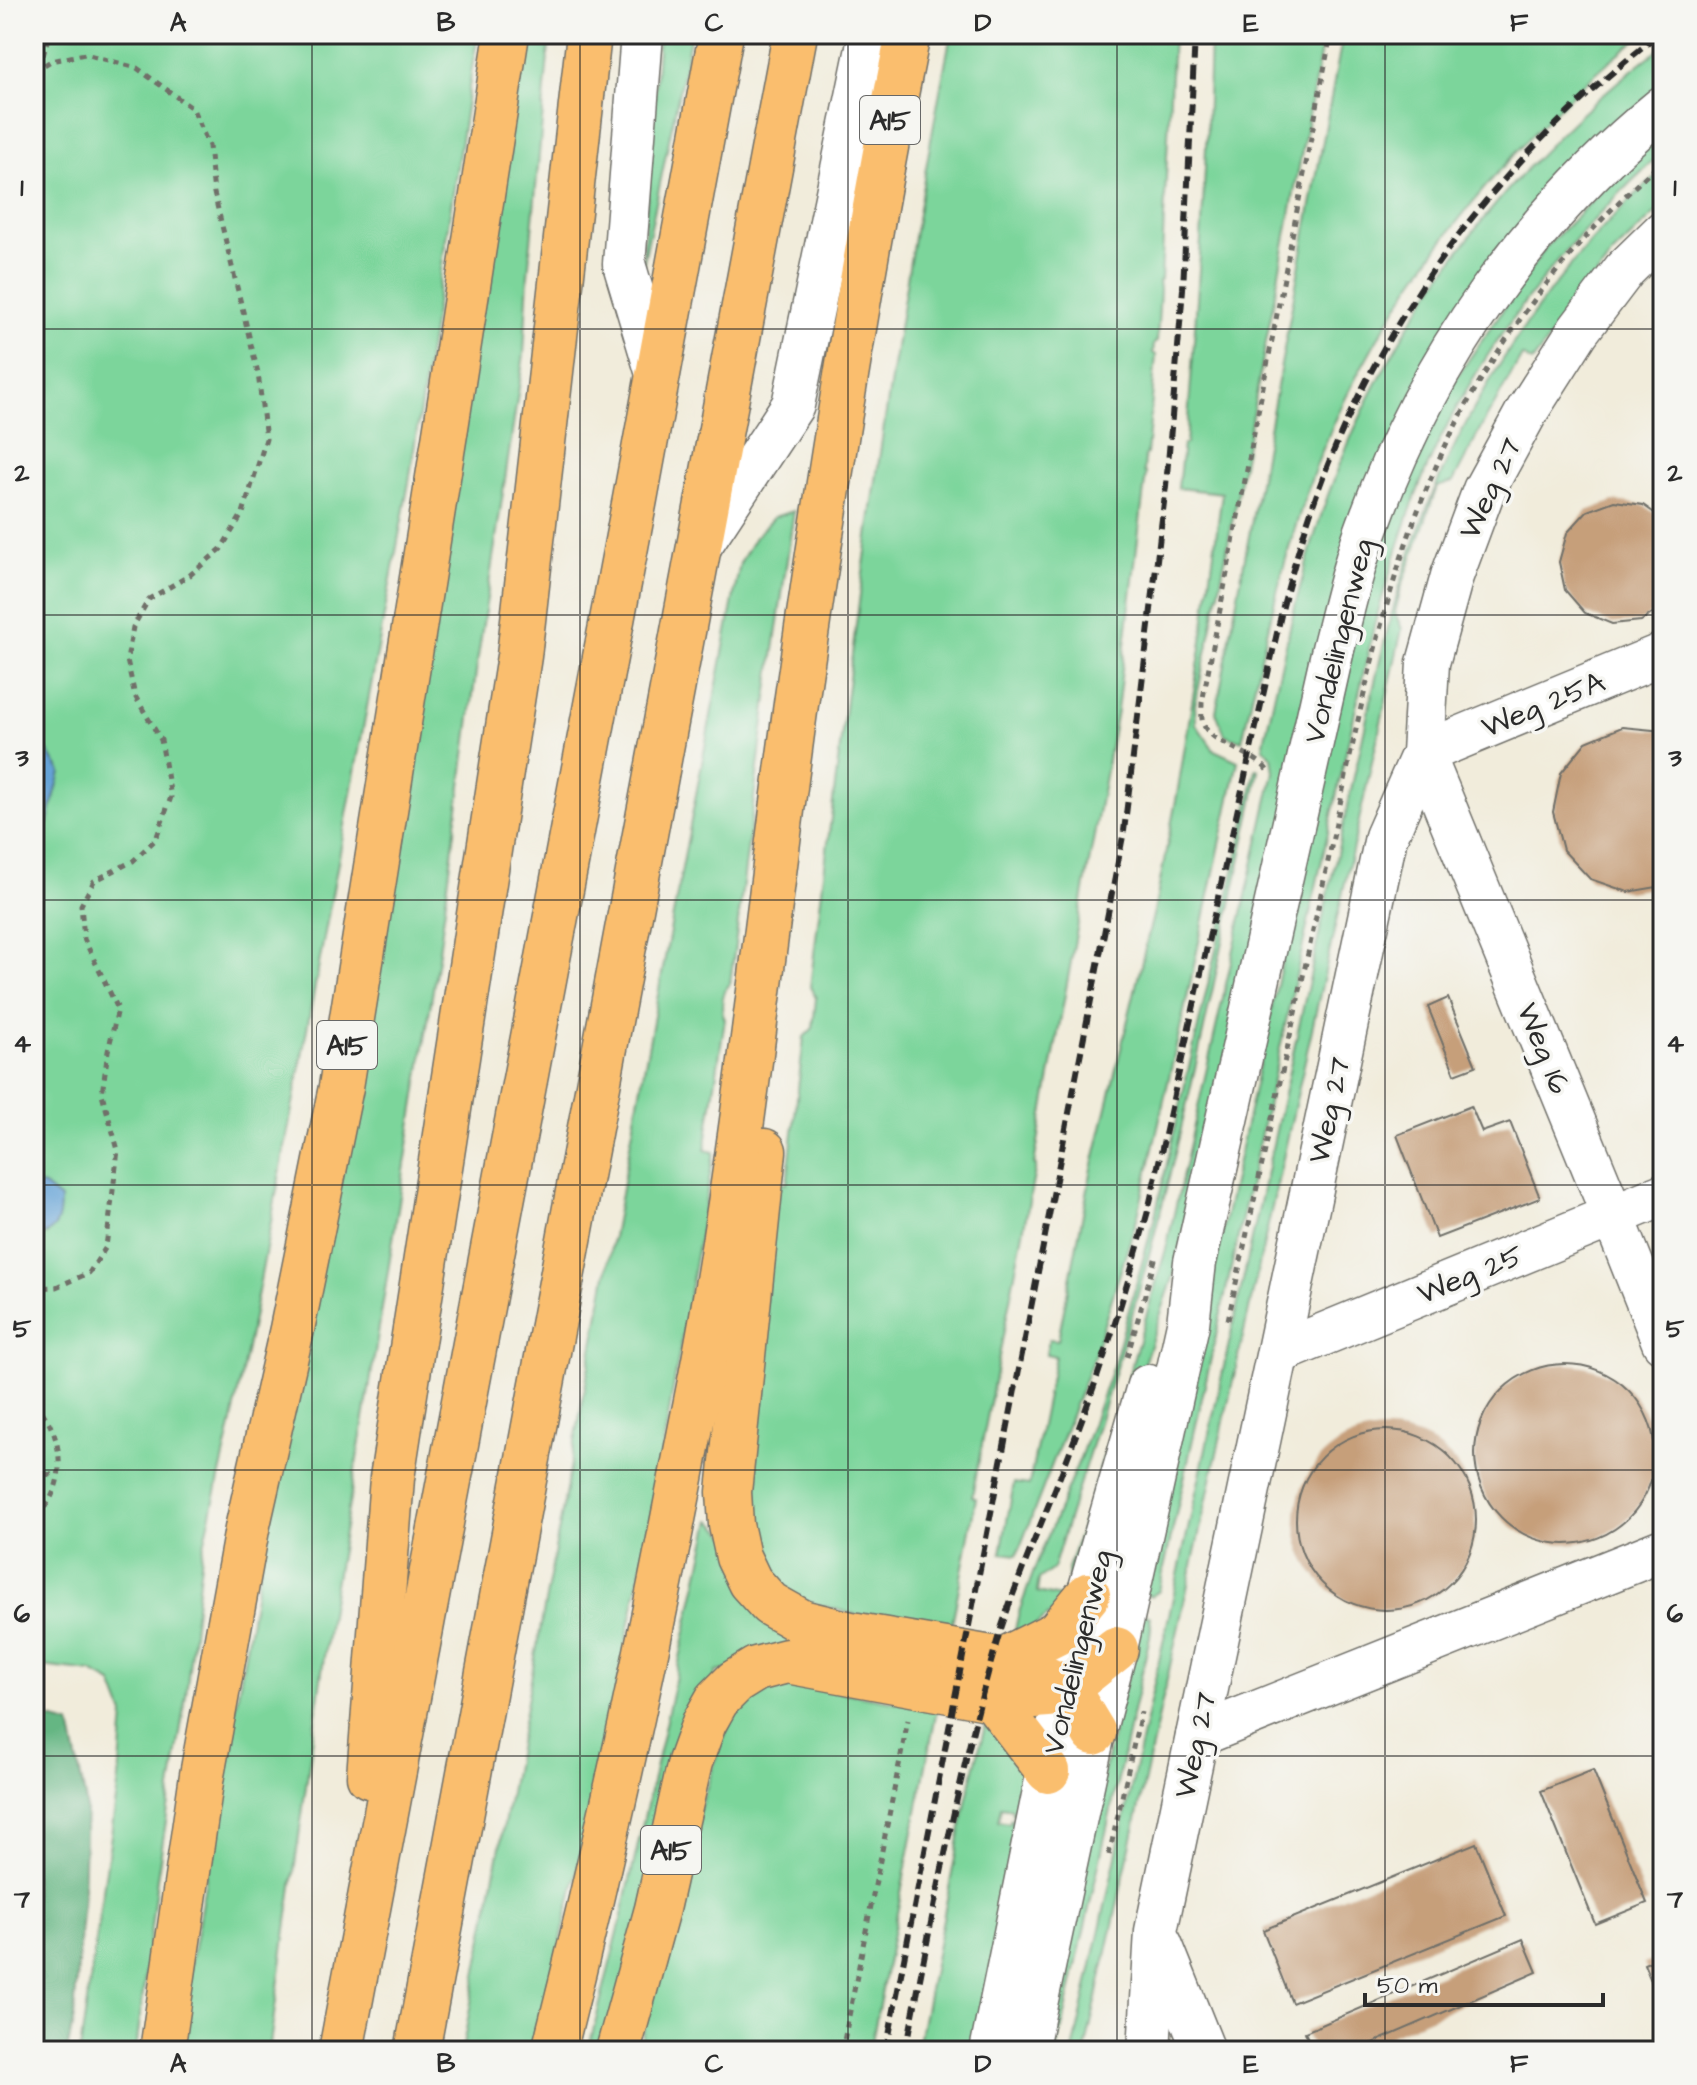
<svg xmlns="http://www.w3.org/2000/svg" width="1697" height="2085" viewBox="0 0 1697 2085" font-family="'Architects Daughter',sans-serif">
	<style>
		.green { fill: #7cd59b; stroke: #548063; stroke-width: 2 }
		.forest { fill: #65b683; stroke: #487057; stroke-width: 2 }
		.water { fill: #65a3d7; stroke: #486781; stroke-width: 2 }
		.building { fill: #c69f7a }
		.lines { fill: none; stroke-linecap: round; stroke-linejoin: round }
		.minor-casing { stroke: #706f69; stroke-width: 45 }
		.highway-casing { stroke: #706f69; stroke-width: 47 }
		.path { stroke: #706f69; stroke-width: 5; stroke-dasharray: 6 6; stroke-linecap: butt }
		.minor { stroke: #fff; stroke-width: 42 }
		.highway { stroke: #fabe6e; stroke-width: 44 }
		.rail { stroke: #2b2b2b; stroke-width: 6; stroke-dasharray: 12 6; stroke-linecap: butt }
		.grid { fill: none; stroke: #2b2b2b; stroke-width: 2; stroke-opacity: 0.55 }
		.labels { text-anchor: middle; stroke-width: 7; stroke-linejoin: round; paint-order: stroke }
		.shield { fill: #f6f6f2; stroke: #686867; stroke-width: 2 }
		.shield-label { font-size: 28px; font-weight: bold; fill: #2b2b2b }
		.street-label { font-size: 30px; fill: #2b2b2b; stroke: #f6f6f2 }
		.neatline { fill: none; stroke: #2b2b2b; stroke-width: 3 }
		.grid-label { font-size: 26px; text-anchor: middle; font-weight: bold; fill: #2b2b2b }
	</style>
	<rect width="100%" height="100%" fill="#f6f6f2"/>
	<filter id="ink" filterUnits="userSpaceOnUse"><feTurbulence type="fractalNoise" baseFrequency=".0125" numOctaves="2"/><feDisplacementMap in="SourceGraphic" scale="16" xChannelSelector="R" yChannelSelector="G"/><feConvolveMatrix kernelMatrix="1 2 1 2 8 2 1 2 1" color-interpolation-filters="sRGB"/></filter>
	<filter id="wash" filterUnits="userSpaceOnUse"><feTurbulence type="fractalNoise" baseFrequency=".006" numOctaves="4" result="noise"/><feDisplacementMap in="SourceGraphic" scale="32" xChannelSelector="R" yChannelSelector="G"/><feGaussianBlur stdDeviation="1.8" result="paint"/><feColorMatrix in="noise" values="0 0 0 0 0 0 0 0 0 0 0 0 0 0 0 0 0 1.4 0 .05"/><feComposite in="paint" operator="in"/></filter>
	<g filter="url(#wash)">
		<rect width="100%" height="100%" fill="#f1ecdb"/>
		<!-- green -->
		<g class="green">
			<path d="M 34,34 L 478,34 L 472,68 L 409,482 L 254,1313 L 232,1422 L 202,1553 L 186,1695 L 157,1878 L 136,2051 L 80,2051 L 119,1779 L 124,1715 L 112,1683 L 92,1672 L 34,1665 L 34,1240 L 48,1234 L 44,1187 L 34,1184 L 34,831 L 47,824 L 61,772 L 34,730 L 34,717 L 47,671 L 34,654 Z"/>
			<path d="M 526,34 L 550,34 L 528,275 L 524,354 L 478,657 L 439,952 L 368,1396 L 331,1607 L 269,2051 L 176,2051 Z"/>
			<path d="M 659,34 L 691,34 L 642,270 Z"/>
			<path d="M 951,34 L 1173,34 L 1161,279 L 1159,281 L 1160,290 L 1157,341 L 1154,344 L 1153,353 L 1156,355 L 1147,454 L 1145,456 L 1144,472 L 1146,473 L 1117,710 L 1034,1164 L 1036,1165 L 972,1496 L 976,1498 L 949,1640 L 776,1593 L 745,1522 L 776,1183 L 787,1184 L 804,1037 L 813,1028 L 816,998 L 810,987 C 849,668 889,349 951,34 Z"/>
			<path d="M 1210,34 L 1324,34 L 1218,597 L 1195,705 L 1196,724 L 1214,750 L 1238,761 L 1183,1016 L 1138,1215 L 1094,1356 L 1017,1555 L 1001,1553 L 1014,1483 L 1029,1485 L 1055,1356 L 1046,1354 L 1049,1339 L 1058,1340 L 1091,1173 L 1155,907 L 1177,795 L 1201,648 L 1222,493 L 1178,488 L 1183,444 L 1186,444 C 1197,307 1207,171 1210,34 Z"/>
			<path d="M 1343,34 L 1644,34 C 1603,64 1568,98 1532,135 C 1444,228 1368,336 1320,456 C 1284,548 1264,645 1242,741 L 1225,735 L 1216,712 Z"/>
			<path d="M 1663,46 L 1663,84 L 1645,99 L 1439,337 L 1176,1269 L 1070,1581 L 1068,1578 L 1068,1569 L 1124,1391 L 1166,1249 L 1274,772 L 1272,757 L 1263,747 C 1282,663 1299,577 1328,495 C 1392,317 1511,159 1663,46 Z"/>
			<path d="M 1663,129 L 1663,152 C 1564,242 1478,349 1425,472 C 1405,521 1390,572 1375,622 L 1159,1591 L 1152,1596 L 1142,1595 L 1358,618 L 1388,522 L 1450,387 L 1546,247 Z"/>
			<path d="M 1663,170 L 1663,206 L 1612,255 L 1532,362 L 1522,356 L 1482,426 L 1453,482 L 1437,487 L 1400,592 L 1395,613 L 1402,629 L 1228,1403 L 1085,2051 L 1073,2051 L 1353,781 C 1370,707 1384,630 1409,557 C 1456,415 1549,268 1663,170 Z"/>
			<path d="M 794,511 L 766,705 L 730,984 C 722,991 720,1010 725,1019 L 705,1150 L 714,1152 L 646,1545 L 588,1824 L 535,2051 L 462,2051 L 656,1005 L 740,563 L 755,537 L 774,517 Z"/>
			<path d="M 1256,769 L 1259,770 L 1253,801 C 1223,941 1194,1082 1158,1221 C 1128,1338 1088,1453 1053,1569 L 1039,1579 L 1037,1592 L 1070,1599 L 1012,1643 L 1019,1612 L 1036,1565 L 1080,1458 L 1114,1363 L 1154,1220 L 1241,840 Z"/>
			<path d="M 711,1520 L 844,1645 L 716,1672 L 607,2051 L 588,2051 L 621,1920 Z"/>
			<path d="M 1142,1613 L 1150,1617 L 1151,1626 L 1150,1636 L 1057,2051 L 1037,2051 Z"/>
			<path d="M 773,1685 L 799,1685 L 937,1709 L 870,2051 L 639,2051 L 683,1861 L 719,1749 L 737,1706 L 756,1692 Z"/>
			<path d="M 985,1726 C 995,1731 1000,1738 1007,1747 C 1029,1777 1027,1781 1028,1817 L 1012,1814 L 1013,1809 L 1001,1807 L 998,1821 L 1009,1823 L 1011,1819 L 1027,1822 L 980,2051 L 917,2051 L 967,1797 Z"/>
		</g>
		<!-- forest -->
		<path class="forest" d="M 34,1715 L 70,1724 L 86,1803 L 83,1898 L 74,2017 L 67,2051 L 34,2051 Z"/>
		<!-- water -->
		<g class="water">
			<path d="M 34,730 L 61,772 L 47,824 L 34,831 Z"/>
			<path d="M 34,1184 L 44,1186 L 60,1199 C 60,1223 58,1230 34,1240 Z"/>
		</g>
		<g id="blocks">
			<!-- building -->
			<g class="building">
				<path d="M 1614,501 L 1643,505 L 1663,519 L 1663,606 L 1641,621 L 1612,624 L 1585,613 L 1565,590 L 1559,562 L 1567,533 L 1587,511 Z"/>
				<path d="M 1622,727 L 1663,731 L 1663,886 L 1628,892 L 1590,879 L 1563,850 L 1553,812 L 1561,773 L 1586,742 Z"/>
				<path d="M 1448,998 L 1476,1066 L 1455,1074 L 1428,1007 Z"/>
				<path d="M 1471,1106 L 1482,1132 L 1510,1122 L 1540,1198 L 1437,1238 L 1397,1135 Z"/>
				<circle cx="1565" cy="1454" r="90"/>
				<circle cx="1386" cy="1520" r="90"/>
				<path d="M 1593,1770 L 1647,1903 L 1595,1924 L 1541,1791 Z"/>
				<path d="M 1476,1843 L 1506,1916 L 1292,2003 L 1263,1930 Z"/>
				<path d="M 1523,1939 L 1537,1972 L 1354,2051 L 1313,2051 L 1305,2032 Z"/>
				<path d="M 1663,1956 L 1663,2009 L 1644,1964 Z"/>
			</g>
		</g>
	</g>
	<g filter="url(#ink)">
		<use href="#blocks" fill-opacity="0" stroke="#706f69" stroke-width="2"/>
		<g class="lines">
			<defs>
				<g id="minor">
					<path d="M 642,34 L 624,264 L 658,377"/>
					<path d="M 700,546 L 793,405 L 870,34"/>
					<path d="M 1663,654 L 1423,753 L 1613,1216 L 1663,1342"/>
					<path d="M 1278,1353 L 1663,1195"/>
					<path d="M 1197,1736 L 1663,1550"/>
					<path d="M 1161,1944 L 1204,2051"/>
					<path d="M 991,2051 L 1048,1771 L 1088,1595 L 1148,1386"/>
					<path d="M 1026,2051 L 1094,1733 L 1116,1649 L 1188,1324 L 1195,1262 L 1333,649 C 1344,606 1354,562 1370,520 C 1428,360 1531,215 1663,107"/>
					<path d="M 1149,2051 L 1156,1931 L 1386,837 L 1423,753 L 1428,663 L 1452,576 L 1484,490 L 1527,411 L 1578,331 L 1625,269 L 1663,232"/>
				</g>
				<g id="highway">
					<path d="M 764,1151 L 729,1492 L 731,1525 L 738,1557 L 750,1582 L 770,1604 L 802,1622 L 851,1634 L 1003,1660 L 1067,1688 L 1094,1733"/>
					<path d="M 1003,1660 L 1057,1633 L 1088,1595"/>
					<path d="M 993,1699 L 1048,1771"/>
					<path d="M 369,1776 L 392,1478 L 519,656 L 589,34"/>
					<path d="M 162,2051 L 202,1775 L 247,1529 L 292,1329 L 341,1087 L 447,421 L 507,34"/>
					<path d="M 341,2051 L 635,499 L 721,34"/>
					<path d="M 417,2051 L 795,34"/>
					<path d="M 554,2051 C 602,1861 644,1670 681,1478 C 691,1424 703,1370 712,1316 C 747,1113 768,908 796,704 C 828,480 863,256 908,34"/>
					<path d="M 618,2051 L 657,1909 L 690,1762 L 704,1723 L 717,1700 L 735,1682 L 756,1669 L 787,1661 L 993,1699 L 1048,1695 L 1067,1688 L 1116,1649"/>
				</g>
			</defs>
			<!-- minor casing -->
			<use href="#minor" class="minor-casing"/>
			<!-- highway casing -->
			<use href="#highway" class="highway-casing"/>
			<!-- path -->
			<g class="path">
				<path d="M 40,67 L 49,34"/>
				<path d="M 34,71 L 51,61 L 85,54 L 137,68 L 193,109 L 209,146 L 214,193 L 258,373 L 266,439 L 243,513 L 221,549 L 190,575 L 149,599 L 133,627 L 127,660 L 135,696 L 161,740 L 171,797 L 156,839 L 133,861 L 94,881 L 81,905 L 84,939 L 118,1009 L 108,1051 L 102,1094 L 118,1150 L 106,1247 L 89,1273 L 56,1287 L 34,1288"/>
				<path d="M 1267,770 C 1254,751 1210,745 1203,723 C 1201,718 1202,709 1202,703 L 1331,34"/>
				<path d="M 1228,1320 C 1260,1173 1292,1027 1324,880 C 1353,746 1378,601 1432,476 C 1481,359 1567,244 1663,161"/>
				<path d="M 1127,1357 L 1156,1256"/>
				<path d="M 34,1403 C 65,1433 70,1489 34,1518"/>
				<path d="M 34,1472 L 57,1476"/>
				<path d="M 1109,1855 L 1141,1712"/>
				<path d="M 842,2051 L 908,1720"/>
			</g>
			<!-- minor -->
			<use href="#minor" class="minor"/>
			<!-- highway -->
			<use href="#highway" class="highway"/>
			<!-- rail -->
			<g class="rail">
				<path d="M 886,2051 L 1124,831 L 1166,486 L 1183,289 L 1195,34"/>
				<path d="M 906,2051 C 933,1913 958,1774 998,1638 C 1020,1569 1051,1503 1076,1435 C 1104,1362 1127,1287 1148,1211 L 1283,606 C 1296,557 1310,509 1329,462 C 1398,291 1515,145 1660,34"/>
			</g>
		</g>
	</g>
	<!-- grid -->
	<path class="grid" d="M 312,34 L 312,2051M 580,34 L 580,2051M 848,34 L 848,2051M 1117,34 L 1117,2051M 1385,34 L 1385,2051M 34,329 L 1663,329M 34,615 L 1663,615M 34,900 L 1663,900M 34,1185 L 1663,1185M 34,1470 L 1663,1470M 34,1756 L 1663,1756"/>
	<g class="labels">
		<!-- shield labels -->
		<g class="shield">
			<rect x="860" y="96" width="60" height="48" rx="6"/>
			<rect x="317" y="1021" width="60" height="48" rx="6"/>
			<rect x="641" y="1826" width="60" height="48" rx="6"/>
		</g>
		<g class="shield-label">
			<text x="890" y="130">A15</text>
			<text x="347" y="1055">A15</text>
			<text x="671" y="1860">A15</text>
		</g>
		<!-- street labels -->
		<g class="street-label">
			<text transform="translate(1490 488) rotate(-65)" y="10">Weg 27</text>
			<text transform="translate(1338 641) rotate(-76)" y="10">Vondelingenweg</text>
			<text transform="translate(1543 704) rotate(-22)" y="10">Weg 25A</text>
			<text transform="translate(1544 1048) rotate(68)" y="10">Weg 16</text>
			<text transform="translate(1329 1110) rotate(-78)" y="10">Weg 27</text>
			<text transform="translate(1470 1274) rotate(-22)" y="10">Weg 25</text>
			<text transform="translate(1077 1652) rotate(-76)" y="10">Vondelingenweg</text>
			<text transform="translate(1195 1745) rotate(-78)" y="10">Weg 27</text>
		</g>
	</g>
	<!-- margin -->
	<rect width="1697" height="2085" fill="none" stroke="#f6f6f2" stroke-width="88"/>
	<!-- scale -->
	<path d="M1365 1993v12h238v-12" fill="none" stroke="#2b2b2b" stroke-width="4"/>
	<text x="1377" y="1993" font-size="24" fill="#2b2b2b" stroke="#f6f6f2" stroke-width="6" paint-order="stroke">50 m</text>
	<rect x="44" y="44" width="1609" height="1997" class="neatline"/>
	<g class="grid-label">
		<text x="178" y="31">A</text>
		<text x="446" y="31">B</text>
		<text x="714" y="31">C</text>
		<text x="983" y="31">D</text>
		<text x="1251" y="31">E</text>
		<text x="1519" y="31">F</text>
		<text x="22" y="196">1</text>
		<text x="1675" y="196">1</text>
		<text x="22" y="481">2</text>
		<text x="1675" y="481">2</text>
		<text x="22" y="766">3</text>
		<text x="1675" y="766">3</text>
		<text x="22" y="1052">4</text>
		<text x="1675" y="1052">4</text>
		<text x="22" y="1337">5</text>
		<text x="1675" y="1337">5</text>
		<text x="22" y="1622">6</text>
		<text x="1675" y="1622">6</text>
		<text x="22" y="1907">7</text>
		<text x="1675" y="1907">7</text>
		<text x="178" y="2072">A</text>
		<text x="446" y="2072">B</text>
		<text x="714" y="2072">C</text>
		<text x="983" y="2072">D</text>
		<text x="1251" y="2072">E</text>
		<text x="1519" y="2072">F</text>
	</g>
</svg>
